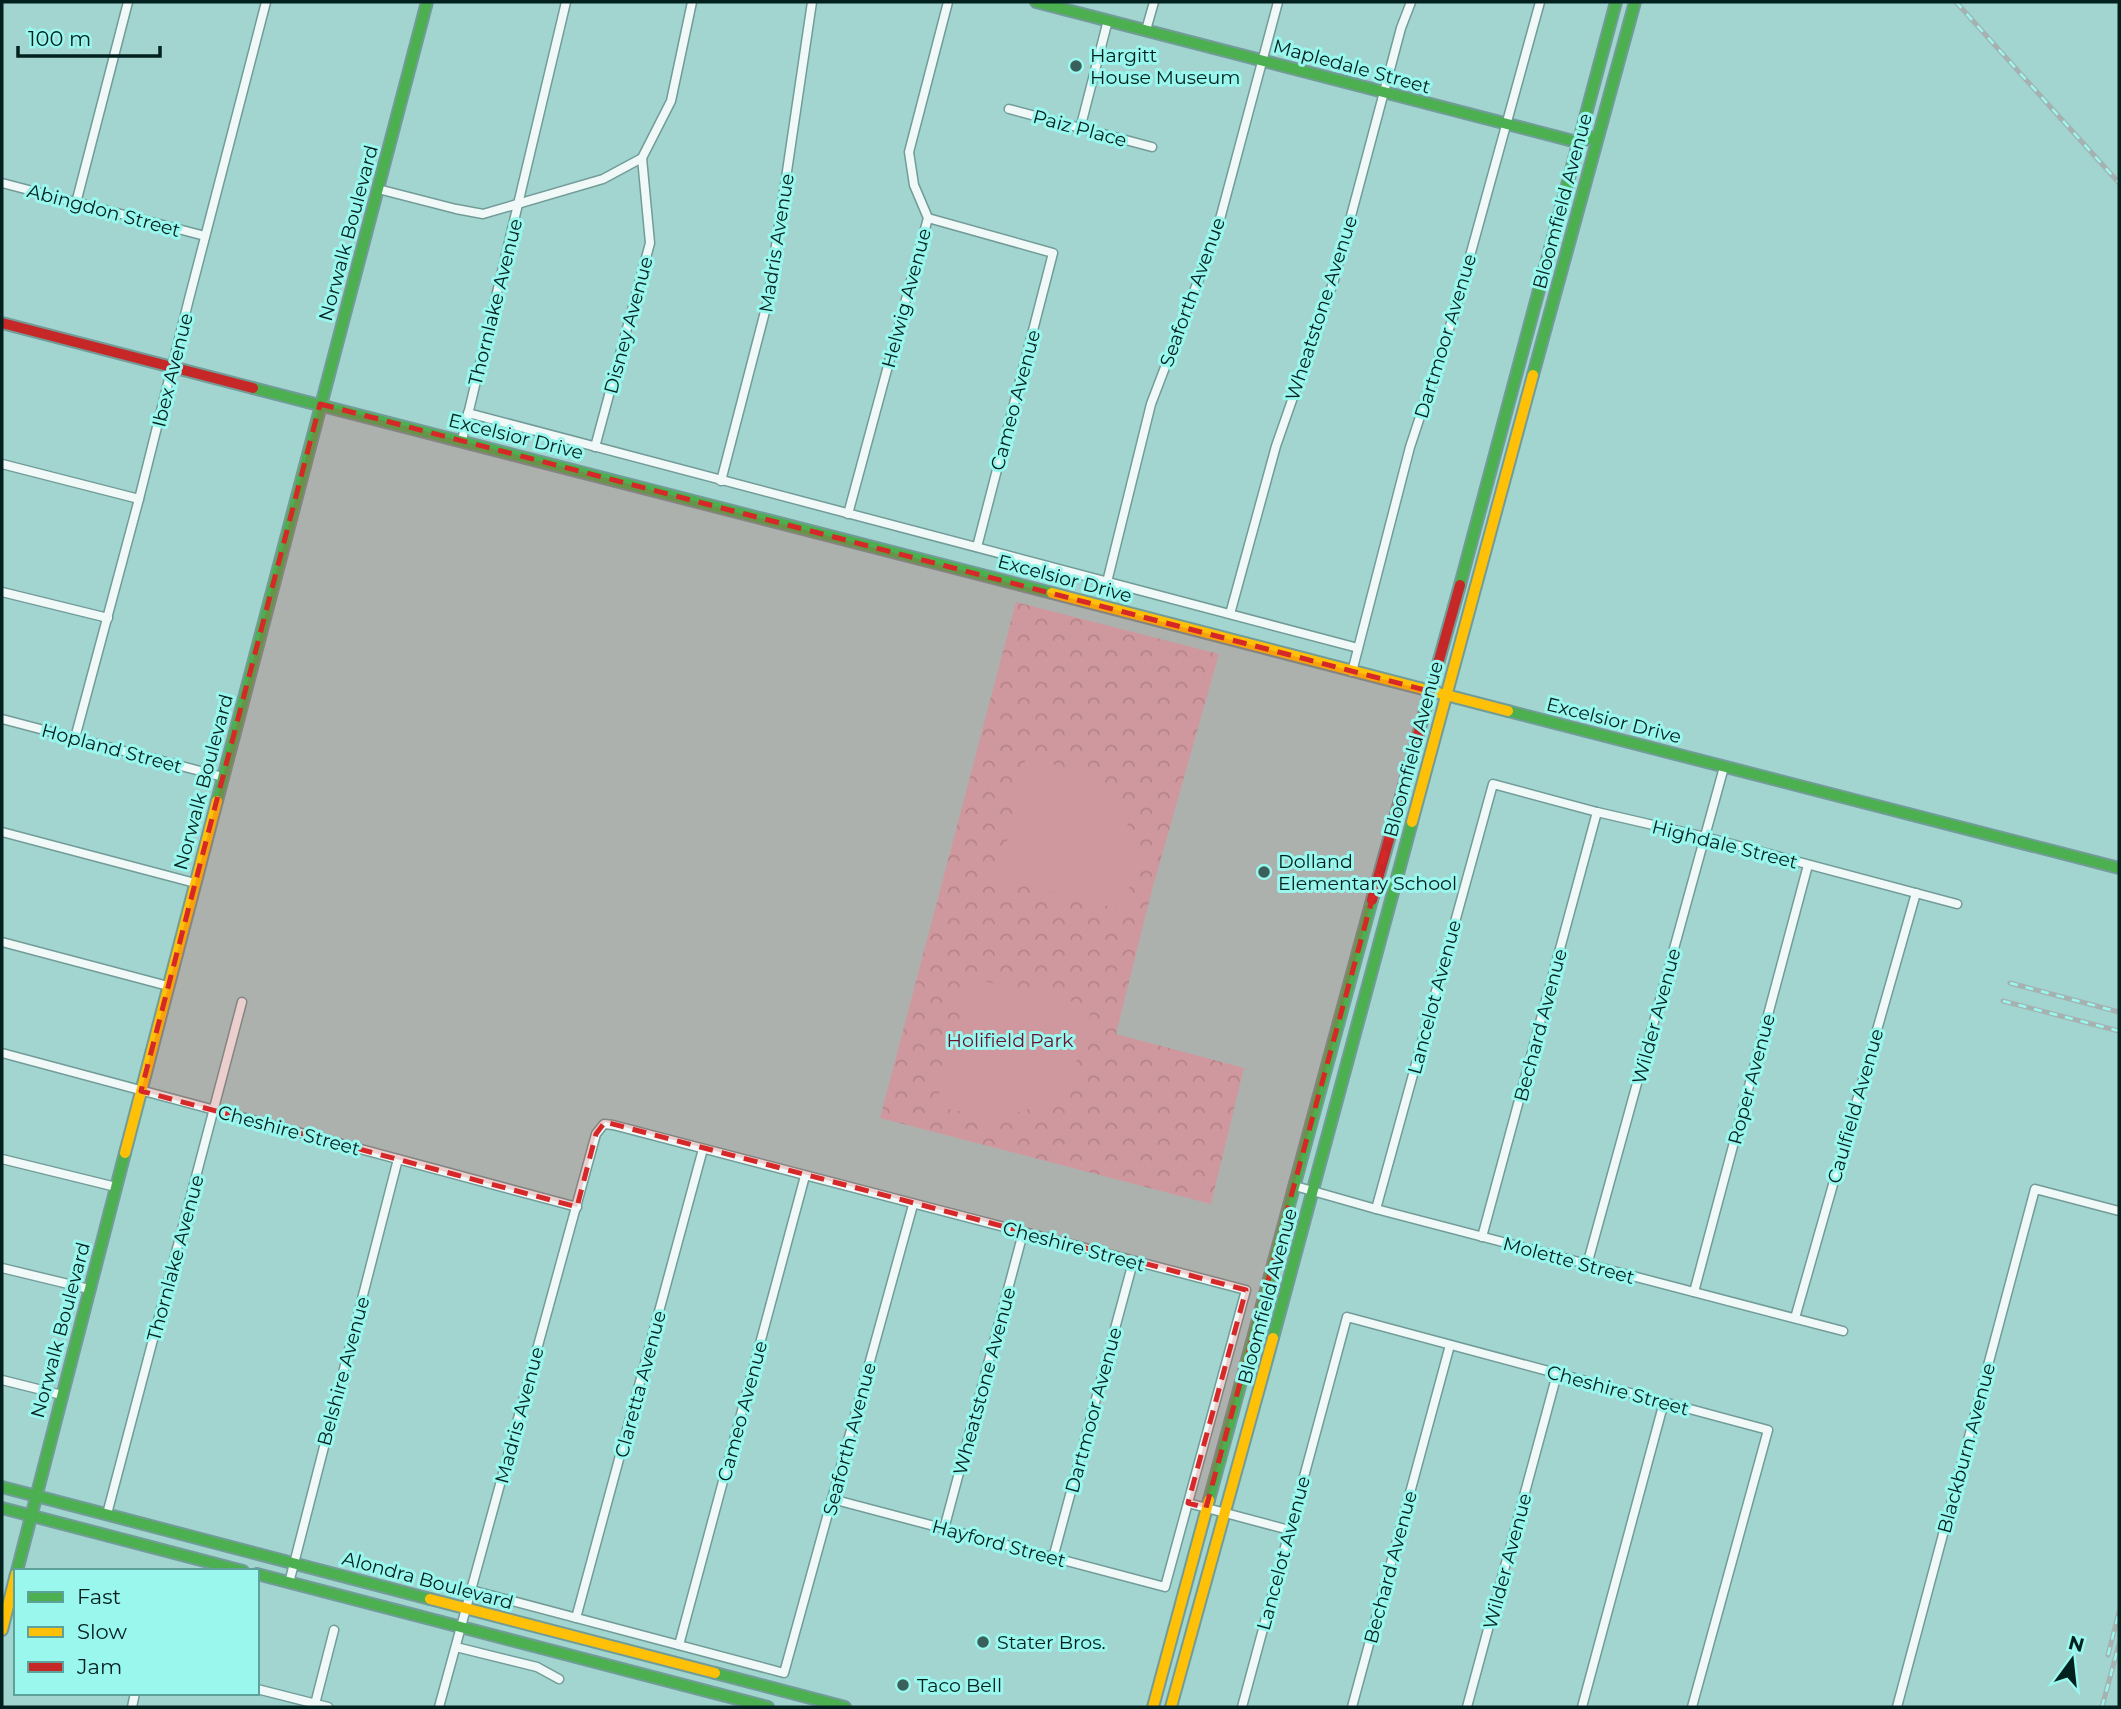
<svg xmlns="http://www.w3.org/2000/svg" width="2121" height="1709" viewBox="0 0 2121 1709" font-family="Montserrat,sans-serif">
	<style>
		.park { fill: url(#park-crowns) }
		.pitch { fill: #cdb5bc }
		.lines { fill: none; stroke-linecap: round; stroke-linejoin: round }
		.street-casing { stroke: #729c98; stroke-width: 11 }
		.fast-casing { stroke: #729c98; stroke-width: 14 }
		.slow-casing { stroke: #729c98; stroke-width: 14 }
		.jam-casing { stroke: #729c98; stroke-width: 14 }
		.street { stroke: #f1f9f8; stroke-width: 8 }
		.fast { stroke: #4caf50; stroke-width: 10 }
		.slow { stroke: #ffc107; stroke-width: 10 }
		.jam { stroke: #c62828; stroke-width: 10 }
		.rail-casing { stroke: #a5b2b1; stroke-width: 5 }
		.rail { stroke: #9af7ee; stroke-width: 2.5; stroke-dasharray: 8; stroke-linecap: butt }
		.marked { fill: #d62828; fill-opacity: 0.2; stroke: #d62828; stroke-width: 5; stroke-dasharray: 14 9; stroke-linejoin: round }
		.poi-dot { fill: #3a605c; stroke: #9af7ee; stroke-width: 2.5 }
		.labels { text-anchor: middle; stroke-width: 6; stroke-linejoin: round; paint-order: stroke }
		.poi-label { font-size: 19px; fill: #02211e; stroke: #9af7ee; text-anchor: start }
		.street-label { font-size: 19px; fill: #02211e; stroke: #9af7ee }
		.park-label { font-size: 19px; fill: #69102d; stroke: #9af7ee }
	</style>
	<defs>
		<pattern id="park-crowns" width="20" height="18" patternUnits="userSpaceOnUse" patternTransform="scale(1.75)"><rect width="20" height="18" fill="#cdb5bc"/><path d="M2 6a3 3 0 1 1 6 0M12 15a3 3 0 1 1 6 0" fill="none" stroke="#ae9ba1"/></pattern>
	</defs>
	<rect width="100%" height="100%" fill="#a2d4d0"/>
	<!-- park -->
	<path class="park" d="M 1016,602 L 1219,654 L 1152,890 L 1116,1034 L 1244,1068 L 1211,1204 L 880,1118 Z"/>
	<!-- pitch -->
	<g class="pitch">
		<path d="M 1026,757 L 1076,771 L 1096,782 L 1116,799 L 1128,826 L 1136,852 L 1131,881 L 1123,910 L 999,878 Z"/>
		<path d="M 970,978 L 1092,1006 C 1087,1026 1084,1049 1073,1068 C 1042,1124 990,1120 936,1106 Z"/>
	</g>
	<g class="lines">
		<defs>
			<g id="street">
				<path d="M 1146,30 L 1154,2"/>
				<path d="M 1009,109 L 1152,147"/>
				<path d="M 1080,129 L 1108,20"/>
				<path d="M 2,183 L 205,236"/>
				<path d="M 378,189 L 456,209 L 483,214 L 603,179 L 642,158"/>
				<path d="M 76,203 L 128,2"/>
				<path d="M 928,218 L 1053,253 L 977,547"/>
				<path d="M 468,413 L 1358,648"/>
				<path d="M 462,440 L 566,2"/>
				<path d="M 595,447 L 650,243 L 642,158 L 671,101 L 692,2"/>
				<path d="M 2,464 L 139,499"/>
				<path d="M 721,481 L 768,300 L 812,2"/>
				<path d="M 848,514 L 928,218 L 914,185 L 909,152 L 948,2"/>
				<path d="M 1107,582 L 1151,404 L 1216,234 L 1278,2"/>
				<path d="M 2,592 L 108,618"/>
				<path d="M 1230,614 L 1276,446 L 1334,280 L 1401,28 L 1411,2"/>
				<path d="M 1352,672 L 1410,447 L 1454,314 L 1540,2"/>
				<path d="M 2,719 L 223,777"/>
				<path d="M 75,738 L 139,499 L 189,299 L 266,2"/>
				<path d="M 2,832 L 195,883"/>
				<path d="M 2,942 L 168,986"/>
				<path d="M 2,1053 L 577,1207"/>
				<path d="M 2,1159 L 116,1187"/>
				<path d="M 1295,1186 L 1376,1209 L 1843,1331"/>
				<path d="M 1376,1209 L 1493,784 L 1597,812 L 1705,837 L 1957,904"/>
				<path d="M 1482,1237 L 1597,812"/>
				<path d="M 1587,1265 L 1724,767"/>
				<path d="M 2,1268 L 89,1289"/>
				<path d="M 1694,1292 L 1808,865"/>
				<path d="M 1795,1318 L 1916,893"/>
				<path d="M 2,1380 L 62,1395"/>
				<path d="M 1188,1503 L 1289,1530"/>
				<path d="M 107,1514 L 242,1002"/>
				<path d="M 944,1529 L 1023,1233"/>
				<path d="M 1053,1558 L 1133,1262"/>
				<path d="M 289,1583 L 398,1159"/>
				<path d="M 471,1590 L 784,1673 L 913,1205"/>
				<path d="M 576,1618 L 703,1149"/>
				<path d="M 679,1645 L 805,1176"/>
				<path d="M 456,1647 L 537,1667 L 559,1679"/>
				<path d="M 257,1689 L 328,1707"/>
				<path d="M 315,1704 L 334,1630"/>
				<path d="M 132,1707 L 135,1693"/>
				<path d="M 439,1707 L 596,1134 L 604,1124 L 613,1125 L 1246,1290 L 1165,1587 L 832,1499"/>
				<path d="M 1242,1707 L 1347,1317 L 1768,1430 L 1692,1707"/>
				<path d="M 1352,1707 L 1450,1345"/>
				<path d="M 1467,1707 L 1557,1374"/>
				<path d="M 1582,1707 L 1664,1402"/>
				<path d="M 1897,1707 L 2035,1189 L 2119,1211"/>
			</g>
			<g id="fast">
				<path d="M 1036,2 L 1577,142 L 1598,136"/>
				<path d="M 1533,375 L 1635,2"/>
				<path d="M 253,388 L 1052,593"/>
				<path d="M 1460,585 L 1616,2"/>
				<path d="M 1508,711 L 2119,868"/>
				<path d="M 217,801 L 427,2"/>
				<path d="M 1273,1338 L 1412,822"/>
				<path d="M 2,1487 L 430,1599"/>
				<path d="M 1209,1500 L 1372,900"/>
				<path d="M 2,1508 L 243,1571"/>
				<path d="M 17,1571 L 125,1153"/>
				<path d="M 257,1574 L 768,1707"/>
				<path d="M 715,1673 L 845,1707"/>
			</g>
			<g id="slow">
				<path d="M 1052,593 L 1508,711"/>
				<path d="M 1412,822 L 1533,375"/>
				<path d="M 125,1153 L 217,801"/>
				<path d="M 430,1599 L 715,1673"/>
				<path d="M 2,1630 L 16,1574"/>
				<path d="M 1153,1707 L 1209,1500"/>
				<path d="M 1171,1707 L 1273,1338"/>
			</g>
			<g id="jam">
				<path d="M 2,323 L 253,388"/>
				<path d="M 1372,900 L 1460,585"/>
			</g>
		</defs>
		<!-- street casing -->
		<use href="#street" class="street-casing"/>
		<!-- fast casing -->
		<use href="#fast" class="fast-casing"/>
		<!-- slow casing -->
		<use href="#slow" class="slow-casing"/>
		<!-- jam casing -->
		<use href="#jam" class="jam-casing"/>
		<!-- street -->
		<use href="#street" class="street"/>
		<!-- fast -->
		<use href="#fast" class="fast"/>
		<!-- slow -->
		<use href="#slow" class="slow"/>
		<!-- jam -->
		<use href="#jam" class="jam"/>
		<defs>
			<g id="rail">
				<path d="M 1956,2 L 2119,183"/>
				<path d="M 2010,983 L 2119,1012"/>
				<path d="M 2003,1001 L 2119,1031"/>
				<path d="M 2108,1655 L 2119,1612"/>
				<path d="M 2102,1707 L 2119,1644"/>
			</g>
		</defs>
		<!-- rail casing -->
		<use href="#rail" class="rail-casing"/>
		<!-- rail -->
		<use href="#rail" class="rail"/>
	</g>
	<!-- marked area -->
	<path class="marked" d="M 320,404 L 1429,691 L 1206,1508 L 1188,1503 L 1246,1290 L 605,1122 L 596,1134 L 577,1207 L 141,1091 Z"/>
	<!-- markers -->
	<g class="poi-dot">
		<circle cx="1076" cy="66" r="7"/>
		<circle cx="1264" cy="872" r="7"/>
		<circle cx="983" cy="1642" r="7"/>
		<circle cx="903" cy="1685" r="7"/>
	</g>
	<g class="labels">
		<!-- poi labels -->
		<g class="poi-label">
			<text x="1090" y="62">Hargitt<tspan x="1090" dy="22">House Museum</tspan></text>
			<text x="1278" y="868">Dolland<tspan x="1278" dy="22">Elementary School</tspan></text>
			<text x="997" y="1649">Stater Bros.</text>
			<text x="917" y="1692">Taco Bell</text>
		</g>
		<!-- street labels -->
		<g class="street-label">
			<text transform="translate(1352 66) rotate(15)" y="7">Mapledale Street</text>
			<text transform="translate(1080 128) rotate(15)" y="7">Paiz Place</text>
			<text transform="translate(1562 201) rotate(-75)" y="7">Bloomfield Avenue</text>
			<text transform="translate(104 210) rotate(15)" y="7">Abingdon Street</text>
			<text transform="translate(348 233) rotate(-75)" y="7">Norwalk Boulevard</text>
			<text transform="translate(776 243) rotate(-81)" y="7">Madris Avenue</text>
			<text transform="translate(1192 292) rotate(-70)" y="7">Seaforth Avenue</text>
			<text transform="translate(906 298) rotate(-75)" y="7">Helwig Avenue</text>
			<text transform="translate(495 302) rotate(-76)" y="7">Thornlake Avenue</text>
			<text transform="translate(1321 308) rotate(-72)" y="7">Wheatstone Avenue</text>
			<text transform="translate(628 325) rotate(-75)" y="7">Disney Avenue</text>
			<text transform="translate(1445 336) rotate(-73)" y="7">Dartmoor Avenue</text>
			<text transform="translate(172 370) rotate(-76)" y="7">Ibex Avenue</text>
			<text transform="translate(1015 400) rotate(-75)" y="7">Cameo Avenue</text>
			<text transform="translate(516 436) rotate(14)" y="7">Excelsior Drive</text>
			<text transform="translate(1065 578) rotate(15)" y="7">Excelsior Drive</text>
			<text transform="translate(1614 720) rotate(14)" y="7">Excelsior Drive</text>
			<text transform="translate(112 748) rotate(15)" y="7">Hopland Street</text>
			<text transform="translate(1413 749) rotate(-75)" y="7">Bloomfield Avenue</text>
			<text transform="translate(203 782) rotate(-75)" y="7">Norwalk Boulevard</text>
			<text transform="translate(1725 844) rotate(14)" y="7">Highdale Street</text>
			<text transform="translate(1434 997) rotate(-75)" y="7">Lancelot Avenue</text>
			<text transform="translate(1656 1016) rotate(-75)" y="7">Wilder Avenue</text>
			<text transform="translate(1540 1025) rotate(-75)" y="7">Bechard Avenue</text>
			<text transform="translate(1751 1079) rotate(-75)" y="7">Roper Avenue</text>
			<text transform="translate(1855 1106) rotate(-74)" y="7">Caulfield Avenue</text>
			<text transform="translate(289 1130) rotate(15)" y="7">Cheshire Street</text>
			<text transform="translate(1074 1246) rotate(15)" y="7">Cheshire Street</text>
			<text transform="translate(175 1258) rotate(-75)" y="7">Thornlake Avenue</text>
			<text transform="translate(1569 1260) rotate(15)" y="7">Molette Street</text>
			<text transform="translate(1267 1296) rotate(-75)" y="7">Bloomfield Avenue</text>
			<text transform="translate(60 1330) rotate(-75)" y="7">Norwalk Boulevard</text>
			<text transform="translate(343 1371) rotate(-75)" y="7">Belshire Avenue</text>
			<text transform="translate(984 1381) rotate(-75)" y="7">Wheatstone Avenue</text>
			<text transform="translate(640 1384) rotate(-75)" y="7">Claretta Avenue</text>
			<text transform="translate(1618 1390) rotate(15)" y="7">Cheshire Street</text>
			<text transform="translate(1093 1410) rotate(-75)" y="7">Dartmoor Avenue</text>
			<text transform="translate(742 1411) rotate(-75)" y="7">Cameo Avenue</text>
			<text transform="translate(519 1415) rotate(-75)" y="7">Madris Avenue</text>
			<text transform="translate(849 1439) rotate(-75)" y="7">Seaforth Avenue</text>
			<text transform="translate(1966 1448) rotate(-75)" y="7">Blackburn Avenue</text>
			<text transform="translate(999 1543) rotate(15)" y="7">Hayford Street</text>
			<text transform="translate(1283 1553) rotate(-75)" y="7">Lancelot Avenue</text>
			<text transform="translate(1507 1561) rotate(-75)" y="7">Wilder Avenue</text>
			<text transform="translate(1390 1567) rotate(-75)" y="7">Bechard Avenue</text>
			<text transform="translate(428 1580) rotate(15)" y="7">Alondra Boulevard</text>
		</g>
		<!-- park labels -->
		<g class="park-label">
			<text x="1010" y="1047">Holifield Park</text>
		</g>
	</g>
	<!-- border -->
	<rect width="2121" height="1709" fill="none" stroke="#02211e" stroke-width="7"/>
	<!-- legend -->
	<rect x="14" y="1569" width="245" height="126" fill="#9af7ee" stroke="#5da19b" stroke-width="2"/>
	<rect x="28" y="1592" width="35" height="10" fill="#4caf50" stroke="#5da19b" stroke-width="2"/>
	<text x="77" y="1604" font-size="21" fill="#02211e">Fast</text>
	<rect x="28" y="1627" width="35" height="10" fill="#ffc107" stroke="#5da19b" stroke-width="2"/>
	<text x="77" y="1639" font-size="21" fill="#02211e">Slow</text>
	<rect x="28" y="1662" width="35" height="10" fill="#c62828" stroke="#5da19b" stroke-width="2"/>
	<text x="77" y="1674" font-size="21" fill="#02211e">Jam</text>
	<!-- north arrow -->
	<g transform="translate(2072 1660) rotate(15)" stroke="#9af7ee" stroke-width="5" paint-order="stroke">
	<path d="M0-5L12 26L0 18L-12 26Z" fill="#02211e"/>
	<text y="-10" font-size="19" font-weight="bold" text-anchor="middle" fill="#02211e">N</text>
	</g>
	<!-- scale -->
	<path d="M18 46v10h142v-10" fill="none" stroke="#02211e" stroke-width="3.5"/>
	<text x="28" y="46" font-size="21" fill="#02211e" stroke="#9af7ee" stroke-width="5" paint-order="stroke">100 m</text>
</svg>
